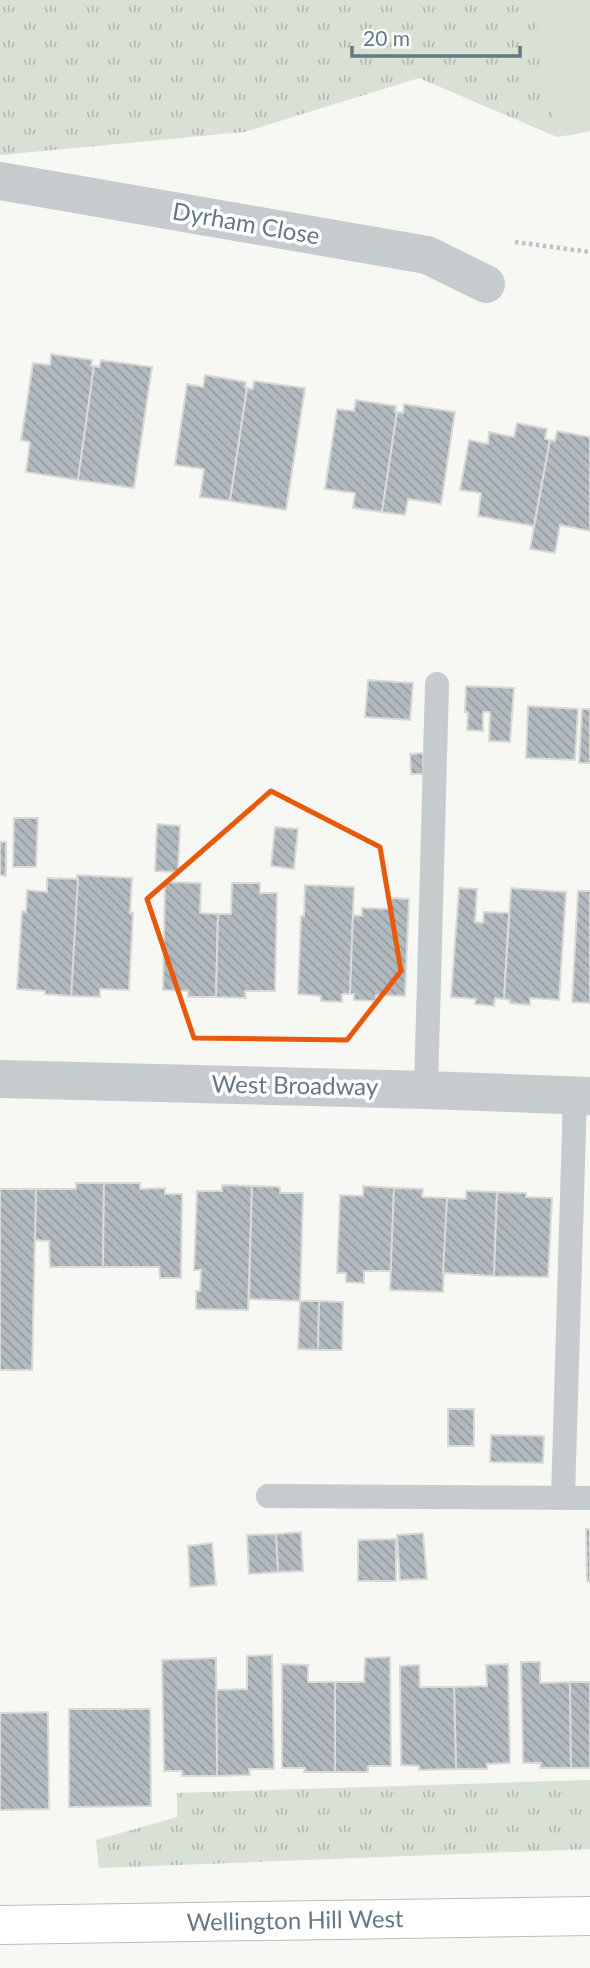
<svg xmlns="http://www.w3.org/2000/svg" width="590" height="1968" viewBox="0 0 590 1968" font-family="Lato,sans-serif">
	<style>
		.grass { fill: url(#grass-tufts) }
		.garden { fill: #d9e0d4 }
		.building { fill: url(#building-back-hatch); stroke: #d9d9d6; stroke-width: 2 }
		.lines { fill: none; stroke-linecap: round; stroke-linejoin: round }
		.secondary-casing { stroke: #b8bec2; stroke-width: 40 }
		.path { stroke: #bfc2c4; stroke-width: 4.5; stroke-dasharray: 3.5 3.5; stroke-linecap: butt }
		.lane { stroke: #c6cbce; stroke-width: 24 }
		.street { stroke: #c6cbce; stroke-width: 38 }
		.secondary { stroke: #fff; stroke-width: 38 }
		.marked { fill: none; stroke: #e8590c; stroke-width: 5; stroke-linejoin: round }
		.labels { text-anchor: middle; stroke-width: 7; stroke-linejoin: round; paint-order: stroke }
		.street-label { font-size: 24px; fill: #637988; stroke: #fff }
	</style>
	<defs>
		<pattern id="grass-tufts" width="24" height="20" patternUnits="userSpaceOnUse" patternTransform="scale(1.75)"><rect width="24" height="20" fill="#d9e0d4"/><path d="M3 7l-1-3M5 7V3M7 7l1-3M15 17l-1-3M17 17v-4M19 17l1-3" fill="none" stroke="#b4bab2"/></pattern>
		<pattern id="building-back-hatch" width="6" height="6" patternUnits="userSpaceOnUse" patternTransform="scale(1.75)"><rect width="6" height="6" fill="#b2babf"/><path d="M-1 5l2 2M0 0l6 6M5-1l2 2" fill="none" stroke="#949ca1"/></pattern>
	</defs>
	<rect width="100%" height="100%" fill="#f7f7f4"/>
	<!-- grass -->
	<g class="grass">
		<path d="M 0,0 L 590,0 L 590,131 L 557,137 L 419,78 L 244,132 L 0,155 Z"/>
		<path d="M 590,1780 L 590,1849 L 99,1868 L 96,1840 L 177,1817 L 177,1793 Z"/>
	</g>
	<!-- garden -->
	<path class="garden" d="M 532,0 L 590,0 L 590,131 L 557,137 Z"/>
	<!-- building -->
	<g class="building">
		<path d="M 51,354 L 92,360 L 91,366 L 94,366 L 78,480 L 26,472 L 30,442 L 21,440 L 33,363 L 50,365 Z"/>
		<path d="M 101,360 L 152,367 L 134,488 L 78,480 L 94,366 L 99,367 Z"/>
		<path d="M 205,375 L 246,382 L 245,387 L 247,388 L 230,501 L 200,497 L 204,469 L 175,465 L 187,384 L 203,387 Z"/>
		<path d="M 254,381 L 305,388 L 286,510 L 230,501 L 247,388 L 253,389 Z"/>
		<path d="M 356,400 L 396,406 L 395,412 L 397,412 L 382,512 L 353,508 L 355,493 L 325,489 L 337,409 L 354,411 Z"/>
		<path d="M 404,404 L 455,412 L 441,504 L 408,499 L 405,515 L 382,512 L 397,412 L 403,413 Z"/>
		<path d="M 517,423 L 547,429 L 545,439 L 550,440 L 534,526 L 478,516 L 481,493 L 460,490 L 469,440 L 488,444 L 489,432 L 514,437 Z"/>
		<path d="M 557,431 L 590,437 L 590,531 L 560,525 L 555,553 L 530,549 L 550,440 L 555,441 Z"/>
		<path d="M 368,680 L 413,683 L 410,720 L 365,717 Z"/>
		<path d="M 466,686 L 514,688 L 510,742 L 489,741 L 490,712 L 483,712 L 483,731 L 467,730 L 468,712 L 465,712 Z"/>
		<path d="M 528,706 L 578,709 L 575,760 L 526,758 Z"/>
		<path d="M 582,709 L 590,709 L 590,763 L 579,763 Z"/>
		<path d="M 423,753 L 423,774 L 411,774 L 410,754 Z"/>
		<path d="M 14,818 L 38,818 L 36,867 L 13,867 Z"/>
		<path d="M 157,824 L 180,826 L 178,872 L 155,871 Z"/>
		<path d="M 275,827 L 298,829 L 294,869 L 271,866 Z"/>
		<path d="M 0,842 L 6,842 L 6,876 L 0,875 Z"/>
		<path d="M 77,875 L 132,878 L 130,913 L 133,913 L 129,990 L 100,989 L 100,997 L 71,996 Z"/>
		<path d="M 47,878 L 78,879 L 71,996 L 45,994 L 45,991 L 17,989 L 22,911 L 26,912 L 27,890 L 47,892 Z"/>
		<path d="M 165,882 L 201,883 L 200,913 L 218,914 L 216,997 L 188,997 L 188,991 L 163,990 Z"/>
		<path d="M 232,883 L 260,883 L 260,893 L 277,893 L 275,991 L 245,991 L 246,998 L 216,997 L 218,914 L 231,914 Z"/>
		<path d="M 305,885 L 354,887 L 350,994 L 342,994 L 342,1002 L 321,1001 L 321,996 L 298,994 L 301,916 L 304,916 Z"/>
		<path d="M 459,888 L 477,889 L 475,922 L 483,923 L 484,912 L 509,913 L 504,999 L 495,998 L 494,1006 L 475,1004 L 476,999 L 451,997 Z"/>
		<path d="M 511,888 L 566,892 L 559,1000 L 530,998 L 530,1005 L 510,1003 L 510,1000 L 504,999 Z"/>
		<path d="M 578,891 L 590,891 L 590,1003 L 572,1002 Z"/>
		<path d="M 391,898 L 409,899 L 405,996 L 376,995 L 376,1001 L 354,1000 L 354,994 L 350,994 L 353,915 L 362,916 L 362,908 L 391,909 Z"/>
		<path d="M 76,1183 L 104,1183 L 103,1267 L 50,1267 L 49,1241 L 35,1240 L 36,1189 L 76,1189 Z"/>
		<path d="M 104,1183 L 140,1183 L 140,1189 L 165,1188 L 165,1194 L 182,1194 L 181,1278 L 160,1278 L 159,1267 L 103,1267 Z"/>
		<path d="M 222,1185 L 252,1186 L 248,1310 L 196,1309 L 196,1291 L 200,1291 L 201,1270 L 194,1270 L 197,1191 L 222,1191 Z"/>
		<path d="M 252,1186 L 280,1187 L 280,1193 L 303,1193 L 300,1301 L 249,1299 Z"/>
		<path d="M 363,1186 L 394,1188 L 391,1271 L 364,1271 L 364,1283 L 346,1282 L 346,1273 L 337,1273 L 340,1195 L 363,1196 Z"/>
		<path d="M 394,1188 L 423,1189 L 422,1197 L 447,1198 L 443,1292 L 390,1290 Z"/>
		<path d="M 0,1189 L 36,1189 L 32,1370 L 0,1370 Z"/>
		<path d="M 466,1191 L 497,1192 L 494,1276 L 443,1273 L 447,1198 L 466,1199 Z"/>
		<path d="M 497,1192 L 526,1193 L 526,1197 L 552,1198 L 548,1277 L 494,1276 Z"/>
		<path d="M 300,1301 L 319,1301 L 318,1350 L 298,1349 Z"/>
		<path d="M 319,1301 L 343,1302 L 342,1350 L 318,1350 Z"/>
		<rect x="448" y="1409" width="26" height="37"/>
		<path d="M 491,1435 L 544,1436 L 543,1463 L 490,1462 Z"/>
		<path d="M 586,1529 L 590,1529 L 590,1581 L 587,1581 Z"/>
		<path d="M 301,1532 L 303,1571 L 278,1572 L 276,1534 Z"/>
		<path d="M 423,1533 L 427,1579 L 400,1580 L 397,1535 Z"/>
		<path d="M 276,1534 L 278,1572 L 249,1574 L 247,1535 Z"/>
		<path d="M 396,1539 L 396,1581 L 358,1581 L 358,1540 Z"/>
		<path d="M 212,1543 L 216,1585 L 190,1587 L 188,1546 Z"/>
		<path d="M 272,1655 L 274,1769 L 249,1769 L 250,1775 L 217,1776 L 216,1690 L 247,1689 L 247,1656 Z"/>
		<path d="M 390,1657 L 391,1766 L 368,1766 L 368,1772 L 335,1772 L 335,1682 L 364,1682 L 365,1658 Z"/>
		<path d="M 216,1658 L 217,1776 L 182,1776 L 182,1771 L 164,1771 L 162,1660 Z"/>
		<path d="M 521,1662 L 540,1662 L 540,1683 L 570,1682 L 571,1768 L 540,1768 L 541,1763 L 523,1763 Z"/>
		<path d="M 282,1664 L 308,1665 L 308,1682 L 335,1682 L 335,1772 L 304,1772 L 305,1768 L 282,1768 Z"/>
		<path d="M 508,1664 L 510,1763 L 487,1764 L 487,1769 L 456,1769 L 454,1687 L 487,1686 L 486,1665 Z"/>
		<path d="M 419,1665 L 420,1687 L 454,1687 L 456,1769 L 419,1770 L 419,1766 L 401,1765 L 400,1666 Z"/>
		<path d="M 570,1682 L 590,1682 L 590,1768 L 571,1768 Z"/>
		<path d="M 69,1709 L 150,1709 L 151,1806 L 69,1807 Z"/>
		<path d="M 48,1712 L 49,1809 L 0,1810 L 0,1713 Z"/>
	</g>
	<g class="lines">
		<defs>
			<path id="secondary" d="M 0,1925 L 590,1916"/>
		</defs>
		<!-- secondary casing -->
		<use href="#secondary" class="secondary-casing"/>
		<!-- path -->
		<path class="path" d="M 515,242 L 590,252"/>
		<!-- lane -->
		<g class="lane">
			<path d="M 426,1090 L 437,684"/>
			<path d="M 268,1496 L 590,1498"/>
			<path d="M 563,1497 L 575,1096"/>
		</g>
		<!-- street -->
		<g class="street">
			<path d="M 0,181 L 427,255 L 486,284"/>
			<path d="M 0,1079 L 426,1090 L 590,1096"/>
		</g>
		<!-- secondary -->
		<use href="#secondary" class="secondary"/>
	</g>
	<!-- marked area -->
	<path class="marked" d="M 271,791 L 380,847 L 401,971 L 347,1040 L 194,1038 L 147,899 Z"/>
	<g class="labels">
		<!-- street labels -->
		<g class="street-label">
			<text transform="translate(246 224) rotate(10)" y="8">Dyrham Close</text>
			<text transform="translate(295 1086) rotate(1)" y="8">West Broadway</text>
			<text transform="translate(295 1921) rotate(-1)" y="8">Wellington Hill West</text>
		</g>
	</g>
	<!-- scale -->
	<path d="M352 46v10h168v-10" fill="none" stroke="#637988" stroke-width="3.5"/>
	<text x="363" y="46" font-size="21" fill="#637988" stroke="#ffffff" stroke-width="5" paint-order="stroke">20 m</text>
</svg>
